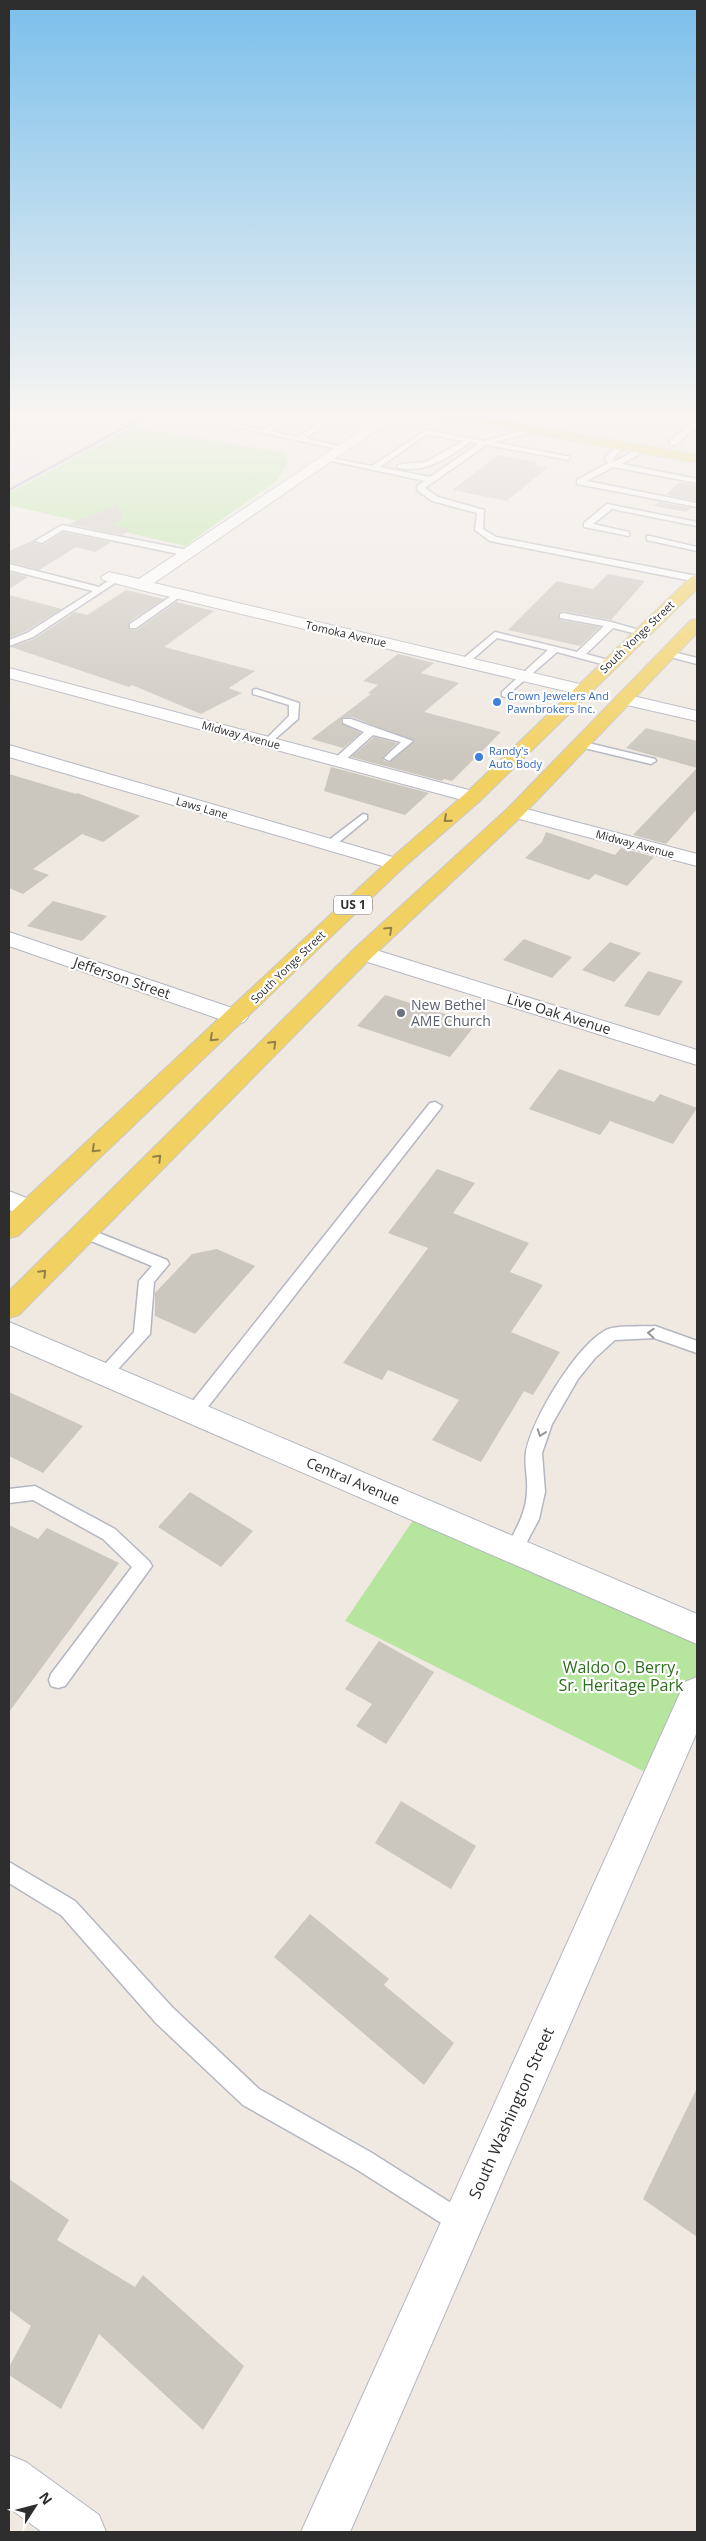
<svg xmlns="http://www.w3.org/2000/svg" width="706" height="2541" viewBox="0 0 706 2541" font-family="'Open Sans',sans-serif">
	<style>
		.industrial { fill: #e3e1e8 }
		.green { fill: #b6e59e }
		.building { fill: #cbc7bf }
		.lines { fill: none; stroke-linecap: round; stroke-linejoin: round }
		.lane-casing { stroke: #b4b7c1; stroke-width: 3 }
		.street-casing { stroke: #b4b7c1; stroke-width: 2 }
		.primary-casing { stroke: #c9c9c9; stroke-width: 2 }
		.lane { fill: #fff; fill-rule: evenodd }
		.street { fill: #fff; fill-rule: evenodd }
		.primary { fill: #f2d163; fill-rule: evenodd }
		.rail { stroke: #a3a6b8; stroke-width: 2 }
		.oneway { stroke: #908048 }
		.oneway2 { stroke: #969696 }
		.shop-dot { fill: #3f7fe0; stroke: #fff; stroke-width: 2 }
		.worship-dot { fill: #6b7280; stroke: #fff; stroke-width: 2 }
		.labels { text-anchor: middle; stroke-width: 4.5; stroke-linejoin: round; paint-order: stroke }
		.far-street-label { font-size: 11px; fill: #2e2e2e; stroke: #fff }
		.far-shop-label { font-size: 11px; fill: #366cbe; stroke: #fff; text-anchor: start }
		.shield { fill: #fff; stroke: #6d6d6d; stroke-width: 1 }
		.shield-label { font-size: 12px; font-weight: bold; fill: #2e2e2e }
		.street-label { font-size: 14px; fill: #2e2e2e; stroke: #fff }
		.worship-label { font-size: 14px; fill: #5b616d; stroke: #fff; text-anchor: start }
		.near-park-label { font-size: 16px; fill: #2c6e1b; stroke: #fff }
		.near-street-label { font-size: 16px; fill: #2e2e2e; stroke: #fff }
	</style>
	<rect width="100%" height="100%" fill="#efe9e1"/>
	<!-- industrial -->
	<g class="industrial">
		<path d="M 9,412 L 136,412 L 9,481 Z"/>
		<path d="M 144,412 L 160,412 L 9,493 L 9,486 Z"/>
	</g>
	<!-- green -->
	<g class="green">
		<path d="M 132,427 L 286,453 L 287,465 L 276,481 L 185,546 L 9,505 L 9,493 Z"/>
		<path d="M 420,1510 L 697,1629 L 697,1693 L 659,1779 L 345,1621 Z"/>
	</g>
	<!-- building -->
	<g class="building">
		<path d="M 498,455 L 537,462 L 534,465 L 548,467 L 507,501 L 452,490 Z"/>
		<path d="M 679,482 L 697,485 L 697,501 L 666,495 Z"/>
		<path d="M 659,502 L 691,508 L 686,512 L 654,506 Z"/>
		<path d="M 117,504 L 124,518 L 112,525 L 131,529 L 122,535 L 69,524 Z"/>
		<path d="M 63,532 L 111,542 L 95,552 L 76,547 L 39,570 L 9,562 L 9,551 L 34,540 L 34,543 L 43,545 Z"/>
		<path d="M 9,572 L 28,577 L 9,589 Z"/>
		<path d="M 608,574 L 645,581 L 611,620 L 563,611 L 558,613 L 560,620 L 600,627 L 580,646 L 508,630 L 557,581 L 593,589 Z"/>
		<path d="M 126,590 L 164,599 L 129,622 L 130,630 L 137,630 L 176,602 L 214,611 L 164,647 L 255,671 L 229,688 L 242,693 L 201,714 L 132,685 L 129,687 L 11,647 L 34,639 L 75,612 L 87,615 Z"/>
		<path d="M 9,595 L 62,609 L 26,631 L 9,638 Z"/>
		<path d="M 398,654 L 434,663 L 421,673 L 459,683 L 424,712 L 501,732 L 452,781 L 444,779 L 442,781 L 351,757 L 374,737 L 397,743 L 383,757 L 383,760 L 389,763 L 415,741 L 352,717 L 342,718 L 341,723 L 361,733 L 343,748 L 311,739 L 371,694 L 368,693 L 378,685 L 363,681 Z"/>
		<path d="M 646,728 L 697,741 L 697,809 L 666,844 L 633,835 L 697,768 L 626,748 Z"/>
		<path d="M 331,767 L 429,793 L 405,815 L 324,791 Z"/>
		<path d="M 9,774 L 76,794 L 77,793 L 140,816 L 103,842 L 82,834 L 33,869 L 49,875 L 23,894 L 9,888 Z"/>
		<path d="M 546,832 L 615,855 L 621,848 L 654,857 L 627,886 L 595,874 L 589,880 L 525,858 L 542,842 Z"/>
		<path d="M 53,901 L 107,916 L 82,941 L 27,926 Z"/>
		<path d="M 524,939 L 572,957 L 552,978 L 503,960 Z"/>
		<path d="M 610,942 L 641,953 L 614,982 L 582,970 Z"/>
		<path d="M 648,971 L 683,981 L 659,1016 L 624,1006 Z"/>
		<path d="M 385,995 L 476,1024 L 450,1057 L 357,1026 Z"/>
		<path d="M 559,1069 L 654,1102 L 660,1094 L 697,1108 L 673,1144 L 610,1121 L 600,1135 L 529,1109 Z"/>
		<path d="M 437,1169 L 475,1183 L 453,1213 L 529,1243 L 510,1272 L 543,1285 L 511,1332 L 560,1352 L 533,1395 L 524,1391 L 481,1462 L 432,1440 L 459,1400 L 388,1370 L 382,1380 L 343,1363 L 428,1248 L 388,1233 Z"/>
		<path d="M 217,1249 L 255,1266 L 195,1334 L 155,1316 L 155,1293 L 192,1254 Z"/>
		<path d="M 9,1392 L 83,1426 L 43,1473 L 9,1456 Z"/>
		<path d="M 190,1492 L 253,1531 L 221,1567 L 158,1527 Z"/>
		<path d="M 9,1525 L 38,1539 L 47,1528 L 119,1563 L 9,1712 Z"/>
		<path d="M 379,1641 L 434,1672 L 386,1744 L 356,1726 L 372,1704 L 345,1689 Z"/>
		<path d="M 401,1801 L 476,1846 L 451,1889 L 375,1843 Z"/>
		<path d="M 310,1914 L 389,1979 L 384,1985 L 454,2043 L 424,2085 L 274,1957 Z"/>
		<path d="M 697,2088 L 697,2237 L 643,2199 Z"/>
		<path d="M 9,2179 L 69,2220 L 57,2240 L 135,2287 L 143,2275 L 244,2366 L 203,2430 L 99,2334 L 61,2409 L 9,2375 L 9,2367 L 31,2326 L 9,2310 Z"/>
	</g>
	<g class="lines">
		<defs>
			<g id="lane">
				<path d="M 249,412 L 258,412 L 237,424 L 263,430 C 293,411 298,408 335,415 L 335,419 L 305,438 L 346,448 L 342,450 L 226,425 ZM 299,414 L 326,418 L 298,437 L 270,431 Z"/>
				<path d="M 694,420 L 697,420 L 697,426 L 676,445 L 670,445 L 670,441 Z"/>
				<path d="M 531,428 L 534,432 L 494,442 L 566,456 L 569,456 L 569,460 L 486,445 L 425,488 L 438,497 L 484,510 L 483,529 L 496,537 L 697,576 L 697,582 L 490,541 L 475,530 L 477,513 L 432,501 L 417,490 L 417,486 L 425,481 L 322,459 L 326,457 L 372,466 L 426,430 L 484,441 ZM 427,434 L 463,441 L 426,462 L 401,464 L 397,466 L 398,468 C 427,473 448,458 470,442 L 478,444 L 430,477 L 380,467 Z"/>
				<path d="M 618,444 L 625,446 L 613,458 L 614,461 C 625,459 634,447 645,447 L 645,451 L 622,464 L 697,479 L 697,483 L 613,467 L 587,481 L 697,503 L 697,507 L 577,484 L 577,480 L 608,463 L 605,458 Z"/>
				<path d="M 607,504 L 697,522 L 697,526 L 612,509 L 593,524 L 629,532 L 629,536 L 584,527 L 584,523 Z"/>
				<path d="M 62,525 L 188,550 L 192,553 L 188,556 L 63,530 L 42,543 L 35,541 Z"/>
				<path d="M 650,536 L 697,547 L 697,551 L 647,540 L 647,536 Z"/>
				<path d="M 9,564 L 99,587 L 114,577 L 121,579 L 33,637 L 9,646 L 9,640 L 27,633 L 93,591 L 9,570 Z"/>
				<path d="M 177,592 L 184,594 L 136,628 L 130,628 L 130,624 Z"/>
				<path d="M 563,613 L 611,622 L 646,632 L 641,635 L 613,628 L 586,654 L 612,661 L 612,665 L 609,666 L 557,652 L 505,697 L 502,696 L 502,692 L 548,650 L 497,638 L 467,664 L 459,662 L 495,632 L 577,652 L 604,626 L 560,618 L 560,614 Z"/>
				<path d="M 669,651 L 697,658 L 697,664 L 666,656 L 664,654 Z"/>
				<path d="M 256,689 L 299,703 L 298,719 L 268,745 L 263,742 L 289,716 L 289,705 L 253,694 L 253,690 Z"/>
				<path d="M 343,719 L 351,719 L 413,741 L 389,761 L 384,758 L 401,742 L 373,735 L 342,763 L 334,763 L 334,759 L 364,732 L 343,723 Z"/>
				<path d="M 580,741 L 655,759 L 656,761 L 651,764 L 576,746 L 576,742 Z"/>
				<path d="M 363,814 L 367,815 L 367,819 L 333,847 L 325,847 L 325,843 Z"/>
				<path d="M 435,1102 L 442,1106 L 440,1109 L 200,1417 L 194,1418 L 188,1417 L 186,1412 L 188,1407 L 430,1103 Z"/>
				<path d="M 84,1227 L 167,1260 L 169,1264 L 154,1282 L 150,1334 L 110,1378 L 104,1380 L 98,1378 L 96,1374 L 134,1332 L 139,1281 L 152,1266 L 79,1236 L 77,1232 L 79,1228 Z"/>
				<path d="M 655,1326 L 697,1341 L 697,1353 L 654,1338 L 615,1340 L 595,1358 L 578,1379 L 552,1424 L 542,1453 L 545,1492 L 539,1519 L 520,1555 L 514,1557 L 508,1555 L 505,1550 C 515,1531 527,1512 527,1490 C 528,1478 524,1464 526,1452 C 532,1419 576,1346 606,1330 C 615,1325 643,1327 655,1326 Z"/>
				<path d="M 35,1486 L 115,1529 L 149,1561 L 152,1566 L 65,1686 L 58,1688 L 51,1686 L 49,1680 L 51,1674 L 132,1567 L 103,1539 L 33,1500 L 9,1503 L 9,1489 Z"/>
				<path d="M 9,1862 L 75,1901 L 172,2007 L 259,2089 L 372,2153 L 470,2215 L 474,2223 L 470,2231 L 462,2235 L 454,2231 L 356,2169 L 243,2105 L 156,2023 L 61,1915 L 9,1883 Z"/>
			</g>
			<g id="street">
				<path d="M 388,412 L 403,412 L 154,583 L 588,686 L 591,690 L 588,694 L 582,695 L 141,590 L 103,580 L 101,577 L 109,572 L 139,579 Z"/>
				<path d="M 9,668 L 480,793 L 483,797 L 480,801 L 466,801 L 9,678 Z"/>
				<path d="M 624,694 L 697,711 L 697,721 L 618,703 L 615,699 L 618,695 Z"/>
				<path d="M 9,745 L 403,860 L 406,864 L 403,868 L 396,870 L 389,868 L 9,757 Z"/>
				<path d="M 515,806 L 697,854 L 697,866 L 508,816 L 505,812 L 508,808 Z"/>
				<path d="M 9,932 L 244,1012 L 248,1017 L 244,1022 L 236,1024 L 228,1022 L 9,946 Z"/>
				<path d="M 363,946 L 697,1050 L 697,1065 L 355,958 L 352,953 L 355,948 Z"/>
				<path d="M 9,1191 L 39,1203 L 43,1209 L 39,1215 L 30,1218 L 9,1210 Z"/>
				<path d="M 9,1322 L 697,1614 L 697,1644 L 9,1345 Z"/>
				<path d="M 697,1677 L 697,1732 L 350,2532 L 301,2532 L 685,1682 Z"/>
				<path d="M 9,2455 L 26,2462 L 99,2515 L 106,2532 L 42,2532 L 9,2508 Z"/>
			</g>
			<g id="primary">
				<path d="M 425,412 L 452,412 L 697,455 L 697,463 L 432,416 Z"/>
				<path d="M 697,575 L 697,589 L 480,801 L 403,868 L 18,1236 L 9,1238 L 9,1214 L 389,860 L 466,793 L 691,577 Z"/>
				<path d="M 697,619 L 697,633 L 522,816 L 371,958 L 19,1315 L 9,1318 L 9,1291 L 355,948 L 508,808 L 691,620 Z"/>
			</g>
		</defs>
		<!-- lane casing -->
		<use href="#lane" class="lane-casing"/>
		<!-- street casing -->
		<use href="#street" class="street-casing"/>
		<!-- primary casing -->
		<use href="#primary" class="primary-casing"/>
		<!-- lane -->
		<use href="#lane" class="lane"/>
		<!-- street -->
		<use href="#street" class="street"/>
		<!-- primary -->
		<use href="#primary" class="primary"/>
		<!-- rail -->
		<path class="rail" d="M 9,490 L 153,412"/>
	</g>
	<!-- one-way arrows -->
	<defs><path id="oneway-chevron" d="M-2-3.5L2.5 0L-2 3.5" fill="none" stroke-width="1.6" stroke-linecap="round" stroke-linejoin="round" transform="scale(1.25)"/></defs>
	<g class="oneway">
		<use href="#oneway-chevron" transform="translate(447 819) rotate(139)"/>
		<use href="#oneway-chevron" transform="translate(389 930) rotate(-43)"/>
		<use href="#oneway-chevron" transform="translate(213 1038) rotate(137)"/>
		<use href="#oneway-chevron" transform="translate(273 1044) rotate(-45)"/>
		<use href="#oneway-chevron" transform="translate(95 1149) rotate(137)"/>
		<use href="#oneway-chevron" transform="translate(158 1158) rotate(-45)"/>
		<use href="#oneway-chevron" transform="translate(43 1273) rotate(-45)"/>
	</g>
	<g class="oneway2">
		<use href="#oneway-chevron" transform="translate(651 1333) rotate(-177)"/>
		<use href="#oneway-chevron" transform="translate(541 1433) rotate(109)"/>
	</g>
	<!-- sky -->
	<linearGradient id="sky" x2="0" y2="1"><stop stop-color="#7abfeb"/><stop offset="0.54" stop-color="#f8f5f2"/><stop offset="1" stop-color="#f8f5f2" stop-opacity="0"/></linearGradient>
	<rect width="706" height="767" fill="url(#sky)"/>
	<!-- markers -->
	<g class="shop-dot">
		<circle cx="497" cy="702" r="5"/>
		<circle cx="479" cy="757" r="5"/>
	</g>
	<circle class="worship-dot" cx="401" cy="1013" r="5"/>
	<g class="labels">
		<!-- far-street labels -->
		<g class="far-street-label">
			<text transform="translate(346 634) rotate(13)" y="4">Tomoka Avenue</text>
			<text transform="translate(637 637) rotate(-44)" y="4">South Yonge Street</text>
			<text transform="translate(241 735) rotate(15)" y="4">Midway Avenue</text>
			<text transform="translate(202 808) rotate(16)" y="4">Laws Lane</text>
			<text transform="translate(635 844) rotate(15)" y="4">Midway Avenue</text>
			<text transform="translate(288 967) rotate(-44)" y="4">South Yonge Street</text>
		</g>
		<!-- far-shop labels -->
		<g class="far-shop-label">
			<text x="507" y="700">Crown Jewelers And<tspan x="507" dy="13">Pawnbrokers Inc.</tspan></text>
			<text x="489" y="755">Randy's<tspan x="489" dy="13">Auto Body</tspan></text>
		</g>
		<!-- shield labels -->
		<rect class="shield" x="334" y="895.5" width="38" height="19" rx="4"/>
		<g class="shield-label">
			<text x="353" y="909">US 1</text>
		</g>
		<!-- street labels -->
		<g class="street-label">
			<text transform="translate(122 978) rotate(19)" y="5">Jefferson Street</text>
			<text transform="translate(559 1014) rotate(17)" y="5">Live Oak Avenue</text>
			<text transform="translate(353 1481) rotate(23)" y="5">Central Avenue</text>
		</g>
		<!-- worship labels -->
		<g class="worship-label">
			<text x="411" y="1010">New Bethel<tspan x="411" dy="16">AME Church</tspan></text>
		</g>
		<!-- near-park labels -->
		<g class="near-park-label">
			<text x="621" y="1673">Waldo O. Berry,<tspan x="621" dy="18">Sr. Heritage Park</tspan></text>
		</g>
		<!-- near-street labels -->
		<g class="near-street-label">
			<text transform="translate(511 2113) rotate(-66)" y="6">South Washington Street</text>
		</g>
	</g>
	<!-- border -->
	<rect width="706" height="2541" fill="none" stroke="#2e2e2e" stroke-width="20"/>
	<!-- north arrow -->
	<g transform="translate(35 2506) rotate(54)" stroke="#ffffff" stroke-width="4" paint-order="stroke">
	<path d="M0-4L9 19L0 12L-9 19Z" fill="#2e2e2e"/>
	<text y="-8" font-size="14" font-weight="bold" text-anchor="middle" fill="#2e2e2e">N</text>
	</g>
</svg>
